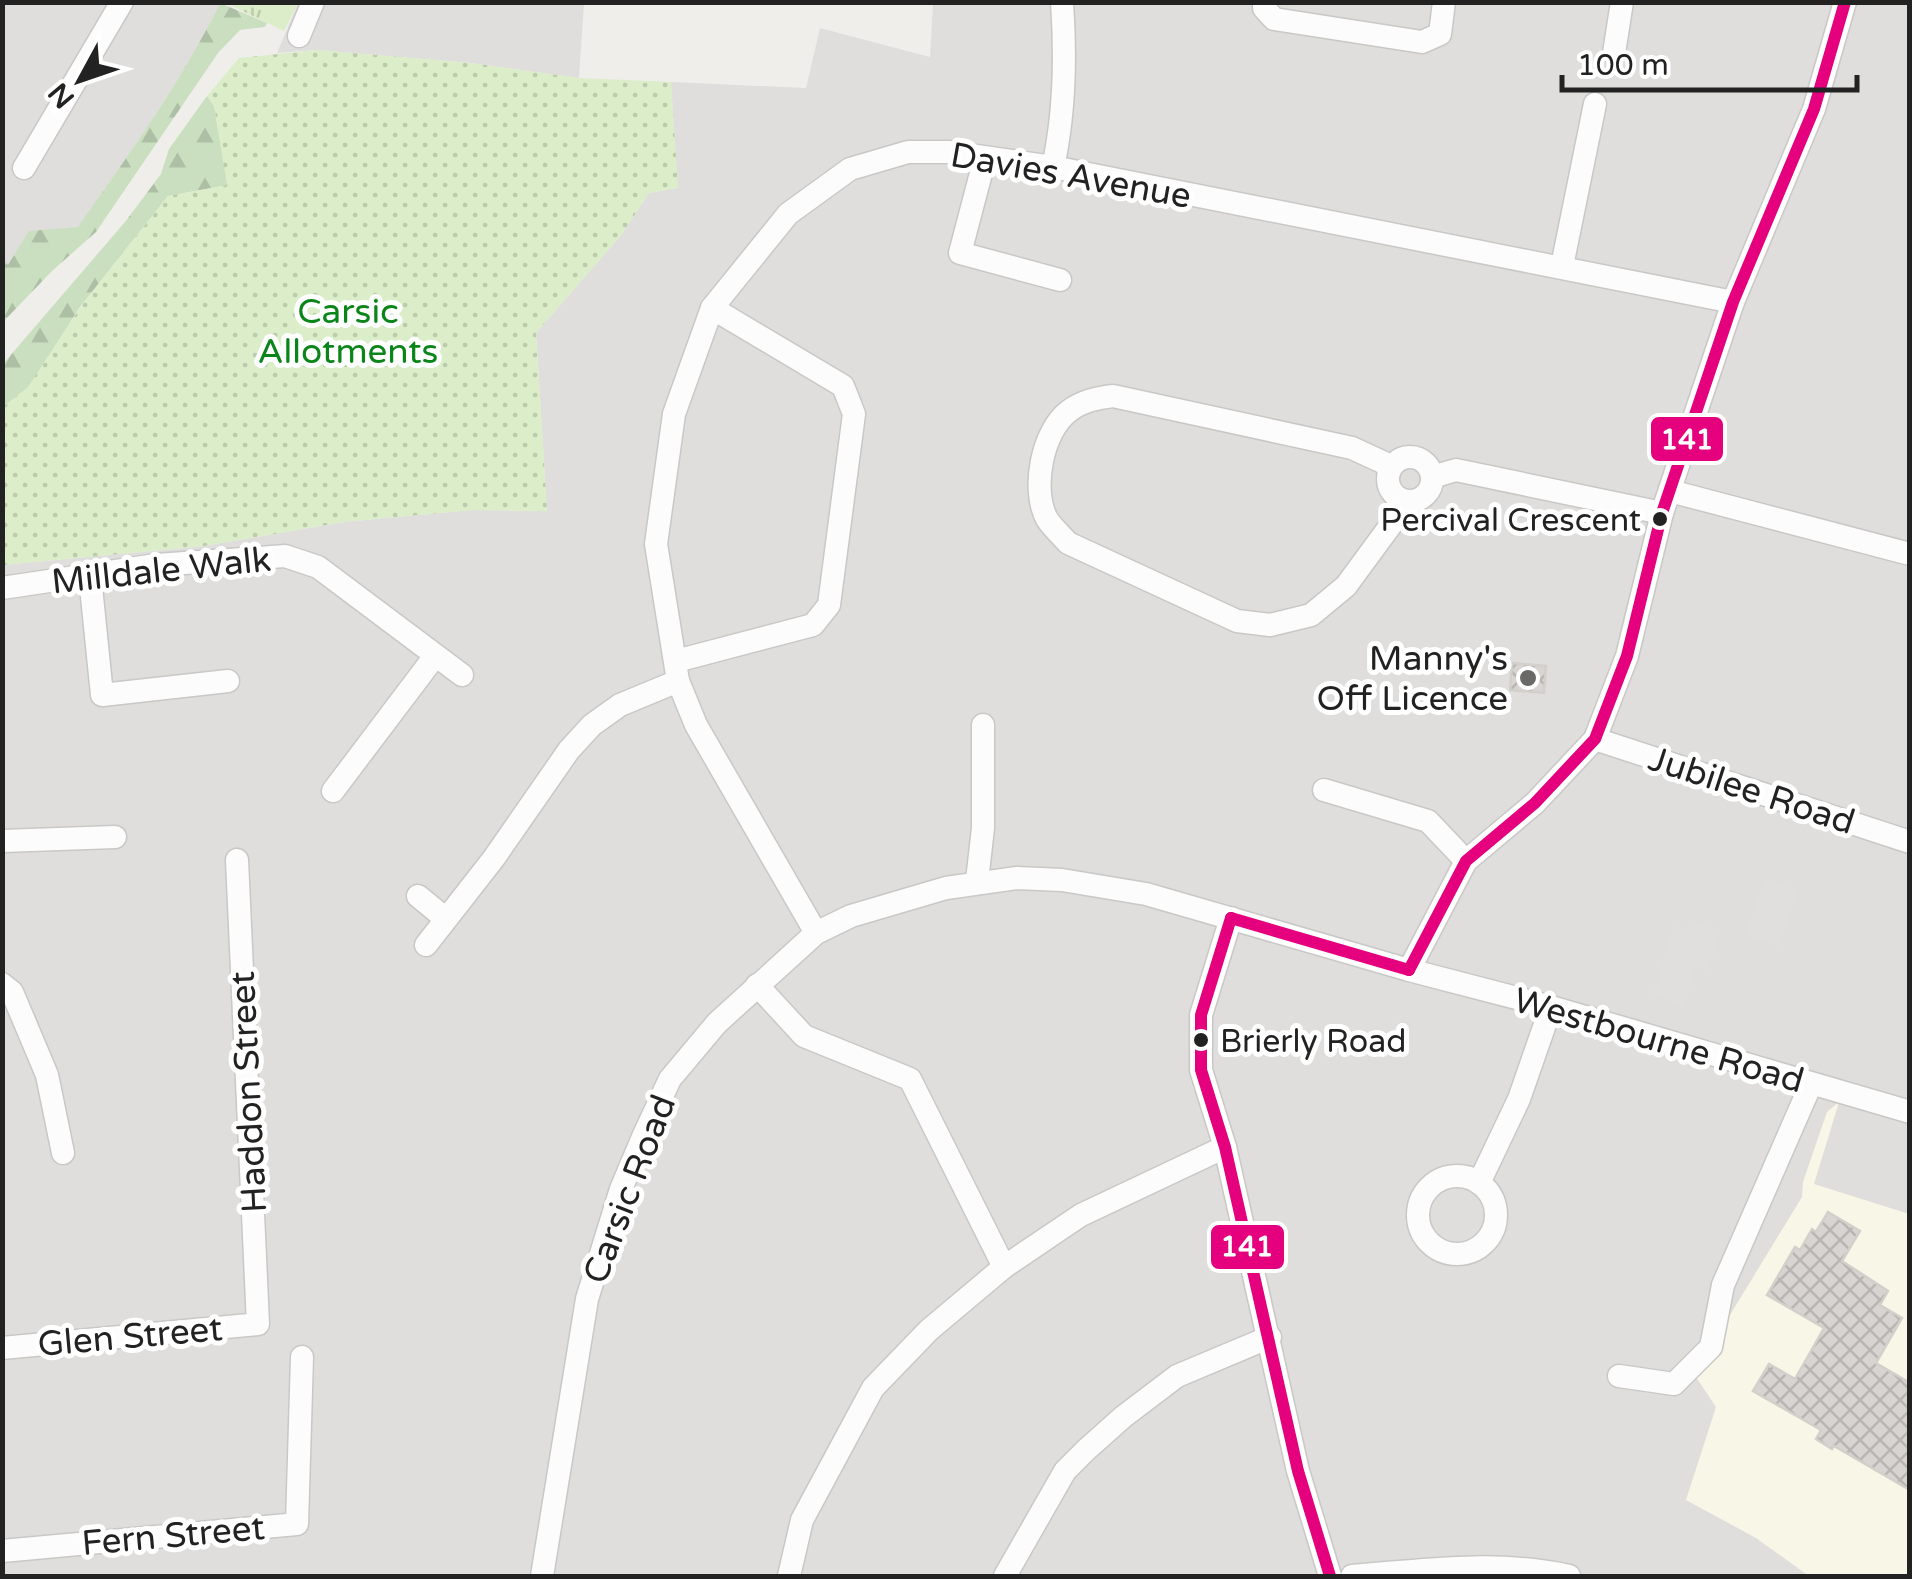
<svg xmlns="http://www.w3.org/2000/svg" width="1912" height="1579" viewBox="0 0 1912 1579" font-family="'Varela Round',sans-serif">
	<style>
		.residential { fill: #dfdedc }
		.education { fill: #f8f7e7 }
		.grass { fill: url(#grass-tufts) }
		.forest { fill: url(#forest-firs) }
		.garden { fill: url(#garden-dots) }
		.parking { fill: #e0dfde }
		.building { fill: url(#building-cross-hatch); stroke: #d3d0cb; stroke-width: 2.5 }
		.lines { fill: none; stroke-linecap: round; stroke-linejoin: round }
		.minor-casing { stroke: #c9c8c6; stroke-width: 25 }
		.minor { stroke: #fdfcfc; stroke-width: 22 }
		.bus-1-casing { stroke: #fff; stroke-width: 20 }
		.bus-1 { stroke: #e5007d; stroke-width: 12 }
		.bus-dot { fill: #222; stroke: #fff; stroke-width: 4 }
		.poi-dot { fill: #6a6968; stroke: #fff; stroke-width: 4 }
		.labels { text-anchor: middle; stroke-width: 10; stroke-linejoin: round; paint-order: stroke }
		.bus-label { font-size: 32px; fill: #222; stroke: #fff; text-anchor: end }
		.street-label { font-size: 35px; fill: #222; stroke: #fff }
		.park-label { font-size: 35px; fill: #0a8519; stroke: #fff }
		.poi-label { font-size: 35px; fill: #222; stroke: #fff; text-anchor: end }
		.line-badge { stroke: #fff; stroke-width: 4 }
		.badge-label { font-size: 28px; text-anchor: middle; font-weight: bold; fill: #fff }
	</style>
	<defs>
		<pattern id="grass-tufts" width="24" height="20" patternUnits="userSpaceOnUse" patternTransform="scale(2.5)"><rect width="24" height="20" fill="#dbedc9"/><path d="M3 7l-1-3M5 7V3M7 7l1-3M15 17l-1-3M17 17v-4M19 17l1-3" fill="none" stroke="#bccbac"/></pattern>
		<pattern id="forest-firs" width="22" height="20" patternUnits="userSpaceOnUse" patternTransform="scale(2.5)"><rect width="22" height="20" fill="#cadfbf"/><path d="M5 1l3.5 6h-7zM16 11l3.5 6h-7z" fill="#adbfa4"/></pattern>
		<pattern id="garden-dots" width="8" height="8" patternUnits="userSpaceOnUse" patternTransform="scale(2.5)"><rect width="8" height="8" fill="#dbedc9"/><path d="M2 2h.1M6 6h.1" fill="none" stroke="#bccbac" stroke-width="1.8" stroke-linecap="round"/></pattern>
		<pattern id="building-cross-hatch" width="8" height="8" patternUnits="userSpaceOnUse" patternTransform="scale(2.5)"><rect width="8" height="8" fill="#d7d4d1"/><path d="M0 0l8 8M0 8l8-8" fill="none" stroke="#b8b6b3"/></pattern>
	</defs>
	<rect width="100%" height="100%" fill="#f0eeea"/>
	<!-- residential -->
	<g class="residential">
		<path d="M 2,3 L 220,3 L 197,49 L 149,125 L 78,228 L 62,229 L 8,265 L 2,259 Z"/>
		<path d="M 298,3 L 584,3 L 579,78 L 471,63 L 317,50 L 277,53 Z"/>
		<path d="M 933,3 L 1909,3 L 1909,1576 L 3,1576 L 3,565 L 204,546 L 344,522 L 472,510 L 547,511 L 536,333 L 622,234 L 649,193 L 677,188 L 671,82 L 806,88 L 820,28 L 930,57 Z"/>
	</g>
	<!-- education -->
	<path class="education" d="M 1839,1102 L 1814,1184 L 1909,1214 L 1909,1576 L 1809,1576 L 1756,1538 L 1686,1500 L 1716,1407 L 1694,1374 L 1802,1197 L 1803,1182 L 1827,1112 Z"/>
	<!-- grass -->
	<path class="grass" d="M 226,3 L 298,3 L 284,31 Z"/>
	<!-- forest -->
	<g class="forest">
		<path d="M 220,3 L 267,23 L 265,27 L 240,30 L 218,53 L 96,232 L 52,271 L 3,322 L 3,259 L 8,265 L 29,231 L 78,227 C 129,154 181,83 220,3 Z"/>
		<path d="M 207,96 L 214,106 L 228,185 L 168,196 L 80,307 L 28,388 L 3,407 L 3,364 L 125,222 L 161,174 L 169,149 Z"/>
	</g>
	<!-- garden -->
	<path class="garden" d="M 317,50 L 471,63 L 579,78 L 671,82 L 678,188 L 649,193 L 622,234 L 536,333 L 547,511 L 472,510 L 344,522 L 204,546 L 3,565 L 3,407 L 28,387 L 82,305 L 168,196 L 227,185 L 214,106 L 207,96 L 239,58 Z"/>
	<!-- parking -->
	<g class="parking">
		<path d="M 1764,879 L 1797,890 L 1779,947 L 1745,935 Z"/>
		<path d="M 1691,921 L 1721,930 L 1708,970 L 1695,967 L 1684,1006 L 1653,995 L 1674,926 L 1688,930 Z"/>
	</g>
	<!-- building -->
	<g class="building">
		<path d="M 1512,663 L 1546,666 L 1544,693 L 1510,690 Z"/>
		<path d="M 1828,1212 L 1860,1231 L 1842,1261 L 1888,1291 L 1880,1305 L 1902,1318 L 1876,1363 L 1910,1383 L 1910,1490 L 1834,1446 L 1832,1449 L 1816,1439 L 1821,1430 L 1753,1391 L 1769,1364 L 1795,1379 L 1824,1328 L 1767,1295 L 1795,1247 L 1800,1250 L 1812,1229 L 1816,1232 Z"/>
	</g>
	<g class="lines">
		<defs>
			<g id="minor">
				<path d="M 1264,2 L 1264,8 L 1274,19 L 1422,42 L 1440,34 L 1444,2"/>
				<path d="M 299,36 L 313,2"/>
				<path d="M 1614,53 L 1622,2"/>
				<path d="M 985,158 L 960,253 L 1060,280"/>
				<path d="M 1053,167 C 1065,112 1066,59 1062,2"/>
				<path d="M 24,168 L 122,2"/>
				<path d="M 1562,266 L 1595,104"/>
				<circle cx="1410" cy="479" r="22"/>
				<path d="M 1391,466 L 1352,448 L 1113,396 C 1097,398 1082,401 1069,411 C 1042,431 1031,490 1047,519 C 1052,527 1061,535 1068,543 L 1237,621 L 1270,625 L 1311,615 L 1346,586 L 1393,522 L 1400,499"/>
				<path d="M 1432,477 L 1456,470 L 1662,513"/>
				<path d="M 1670,491 L 1910,554"/>
				<path d="M 90,577 L 102,695 L 228,681"/>
				<path d="M 2,588 L 156,565 L 285,556 L 318,567 L 462,675"/>
				<path d="M 676,661 L 813,625 L 829,605 L 854,414 L 843,386 L 712,308"/>
				<path d="M 1595,739 L 1910,842"/>
				<path d="M 1324,790 L 1428,821 L 1466,861"/>
				<path d="M 333,791 L 435,656"/>
				<path d="M 2,841 L 115,837"/>
				<path d="M 977,881 L 983,828 L 983,725"/>
				<path d="M 418,896 L 446,919"/>
				<path d="M 1231,918 L 1201,1015 L 1201,1070 L 1225,1147 L 1298,1471 L 1330,1576"/>
				<path d="M 816,933 L 696,725 L 678,681 L 656,544 L 674,414 L 712,308 L 788,214 L 850,169 L 908,152 L 949,152 L 1053,167 L 1733,302"/>
				<path d="M 426,945 L 494,858 L 569,750 L 592,725 L 620,705 L 678,681"/>
				<path d="M 1409,970 L 1466,861 L 1535,803 L 1595,739 L 1627,656 L 1662,513 L 1733,302 L 1814,109 L 1845,2"/>
				<path d="M 2,984 L 12,992 L 47,1075 L 63,1153"/>
				<path d="M 757,985 L 804,1036 L 910,1079 L 1004,1267"/>
				<circle cx="1457" cy="1215" r="39"/>
				<path d="M 1479,1183 L 1519,1099 L 1551,1007"/>
				<path d="M 2,1348 L 258,1324 L 237,860"/>
				<path d="M 1619,1376 L 1674,1384 L 1711,1347 L 1723,1285 L 1811,1084"/>
				<path d="M 2,1551 L 297,1524 L 302,1357"/>
				<path d="M 542,1576 L 587,1299 L 621,1189 L 643,1137 L 670,1079 L 717,1023 L 816,933 L 851,916 L 946,888 L 1017,878 L 1062,880 L 1146,894 L 1409,970 L 1551,1007 L 1910,1112"/>
				<path d="M 789,1576 L 802,1520 L 873,1388 L 929,1330 L 1004,1267 L 1081,1215 L 1225,1147"/>
				<path d="M 1005,1576 L 1065,1471 L 1086,1450 L 1123,1417 L 1177,1376 L 1270,1337"/>
				<path d="M 1352,1576 C 1424,1570 1498,1560 1569,1576"/>
			</g>
		</defs>
		<!-- minor casing -->
		<use href="#minor" class="minor-casing"/>
		<!-- minor -->
		<use href="#minor" class="minor"/>
		<defs>
			<g id="bus-1">
				<path d="M 1231,918 L 1201,1015 L 1201,1070 L 1225,1147 L 1298,1471 L 1330,1576"/>
				<path d="M 1231,918 L 1409,970"/>
				<path d="M 1409,970 L 1466,861 L 1535,803 L 1595,739 L 1627,656 L 1662,513 L 1733,302 L 1814,109 L 1845,2"/>
			</g>
		</defs>
		<!-- bus-1 casing -->
		<use href="#bus-1" class="bus-1-casing"/>
		<!-- bus-1 -->
		<use href="#bus-1" class="bus-1"/>
	</g>
	<!-- markers -->
	<g class="bus-dot">
		<circle cx="1660" cy="519" r="9"/>
		<circle cx="1201" cy="1040" r="9"/>
	</g>
	<circle class="poi-dot" cx="1528" cy="678" r="10"/>
	<g class="labels">
		<!-- bus labels -->
		<g class="bus-label">
			<text x="1641" y="531">Percival Crescent</text>
			<text x="1220" y="1052" text-anchor="start">Brierly Road</text>
		</g>
		<!-- street labels -->
		<g class="street-label">
			<text transform="translate(1071 175) rotate(10)" y="12">Davies Avenue</text>
			<text transform="translate(161 570) rotate(-6)" y="12">Milldale Walk</text>
			<text transform="translate(1752 790) rotate(18)" y="12">Jubilee Road</text>
			<text transform="translate(1659 1040) rotate(16)" y="12">Westbourne Road</text>
			<text transform="translate(248 1092) rotate(-93)" y="12">Haddon Street</text>
			<text transform="translate(629 1189) rotate(-69)" y="12">Carsic Road</text>
			<text transform="translate(130 1336) rotate(-5)" y="12">Glen Street</text>
			<text transform="translate(173 1535) rotate(-5)" y="12">Fern Street</text>
		</g>
		<!-- park labels -->
		<g class="park-label">
			<text x="348" y="323">Carsic<tspan x="348" dy="40">Allotments</tspan></text>
		</g>
		<!-- poi labels -->
		<g class="poi-label">
			<text x="1508" y="670">Manny's<tspan x="1508" dy="40">Off Licence</tspan></text>
		</g>
	</g>
	<g class="line-badge">
		<rect x="1649" y="415" width="76" height="48" rx="10" fill="#e5007d"/>
		<rect x="1209" y="1223" width="77" height="48" rx="10" fill="#e5007d"/>
	</g>
	<g class="badge-label">
		<text x="1687" y="449">141</text>
		<text x="1247" y="1256">141</text>
	</g>
	<!-- border -->
	<rect width="1912" height="1579" fill="none" stroke="#222222" stroke-width="10"/>
	<!-- north arrow -->
	<g transform="translate(80 80) rotate(230)" stroke="#ffffff" stroke-width="8" paint-order="stroke">
	<path d="M0-8L18 38L0 25L-18 38Z" fill="#222222"/>
	<text y="-15" font-size="28" font-weight="bold" text-anchor="middle" fill="#222222">N</text>
	</g>
	<!-- scale -->
	<path d="M1562 75v15h295v-15" fill="none" stroke="#222222" stroke-width="5"/>
	<text x="1577" y="75" font-size="30" fill="#222222" stroke="#ffffff" stroke-width="8" paint-order="stroke">100 m</text>
</svg>
